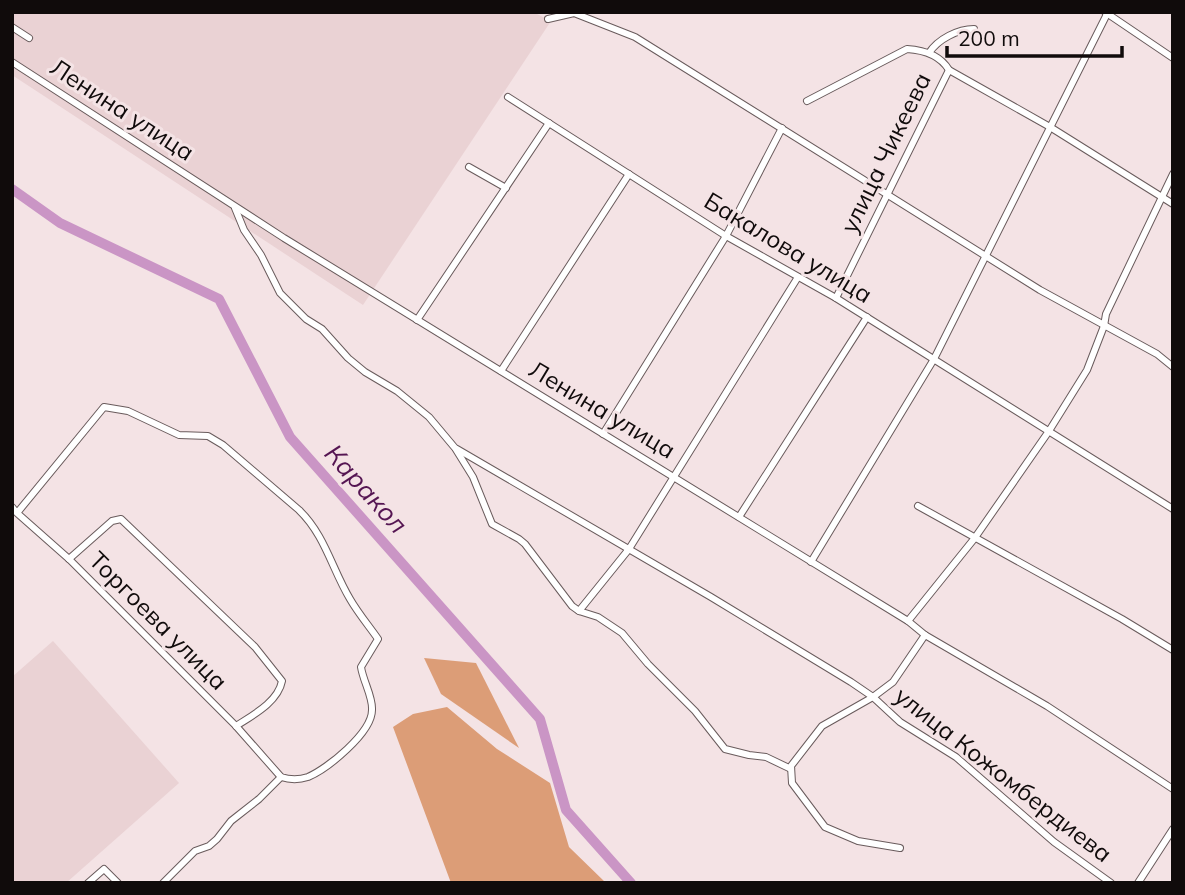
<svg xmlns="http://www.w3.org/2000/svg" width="1185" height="895" viewBox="0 0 1185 895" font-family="Mulish,sans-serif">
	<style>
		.built { fill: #ead2d4 }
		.forest { fill: #dc9d77 }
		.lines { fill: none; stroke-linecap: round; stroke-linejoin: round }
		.river { stroke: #ca95c5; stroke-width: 10 }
		.minor-casing { stroke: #695b5c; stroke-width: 8 }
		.minor { stroke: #fff; stroke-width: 6 }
		.labels { text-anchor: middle; stroke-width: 6; stroke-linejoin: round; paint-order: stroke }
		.street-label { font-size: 24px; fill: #100b0b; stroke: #f4e3e5 }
		.water-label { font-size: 26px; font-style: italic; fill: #551552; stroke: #f4e3e5 }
	</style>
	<rect width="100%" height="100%" fill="#f4e3e5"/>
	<!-- built -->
	<g class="built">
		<path d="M 12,12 L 533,12 L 551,21 L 363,305 L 12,75 Z"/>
		<path d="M 53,641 L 179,783 L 66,883 L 12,883 L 12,677 Z"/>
	</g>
	<!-- forest -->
	<g class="forest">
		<path d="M 424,658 L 476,663 L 519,748 L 441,694 Z"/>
		<path d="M 447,707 L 497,749 L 550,783 L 569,847 L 606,883 L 451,883 L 393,727 L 413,714 Z"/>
	</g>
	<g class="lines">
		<!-- river -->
		<path class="river" d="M 12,189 L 60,223 L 219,299 L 290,437 L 540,719 L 566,810 L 631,883"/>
		<defs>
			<g id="minor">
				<path d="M 1105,12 L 1173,58"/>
				<path d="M 548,19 L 574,13 L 635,37 L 1040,290 L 1157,354 L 1173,367"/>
				<path d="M 12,27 L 29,38"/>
				<path d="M 929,53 C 938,39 958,29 974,29"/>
				<path d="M 12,62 L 284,238 L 908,621 L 925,635 L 1047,706 L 1173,789"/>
				<path d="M 508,97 L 726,236 L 836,298 L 1173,509"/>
				<path d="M 807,101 L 907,49 C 923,50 940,55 949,70"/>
				<path d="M 469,167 L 506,188"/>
				<path d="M 235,208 L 244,230 L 261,255 L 280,293 L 306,319 L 322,329 L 348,358 L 365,372 L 397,391 L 429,417 L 455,448 L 473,477 L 492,524 L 519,539 L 525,544 L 572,606 L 579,611 L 598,617 L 622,633 L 648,664 L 695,711 L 725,749 L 749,755 L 766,757 L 791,769"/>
				<path d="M 836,298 L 949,70 L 1050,127 L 1173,204"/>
				<path d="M 417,320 L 549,123"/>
				<path d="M 501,371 L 629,174"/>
				<path d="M 603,434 L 726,236 L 782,128"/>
				<path d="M 457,449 L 711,597 L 851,682 L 873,697 L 900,722 L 956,757 L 1054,842 L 1111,883"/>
				<path d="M 918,506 L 1122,619 L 1173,650"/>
				<path d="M 12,507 L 17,513 L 69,559 L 236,726 L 281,777 C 290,780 299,780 308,777 C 327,769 372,733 372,710 C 373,697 363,681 361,667 L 378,639 C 369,626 358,613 350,599 C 332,569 325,535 299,510 L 223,445 L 208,436 L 179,435 L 128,411 L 104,407 L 17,513"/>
				<path d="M 739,517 L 867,317"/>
				<path d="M 69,559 L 112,521 L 121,519 L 255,647 L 282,681 C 278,702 253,715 236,726"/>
				<path d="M 811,562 L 934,359 L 1107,14"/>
				<path d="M 579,611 L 629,549 L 798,277"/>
				<path d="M 908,621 L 974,539 L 1049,431 L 1087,370 L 1104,326 L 1106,314 L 1173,174"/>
				<path d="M 900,848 L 858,841 L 825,827 L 792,783 L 791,766 L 822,726 L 873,697 L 893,682 L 925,635"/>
				<path d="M 88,883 L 104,869 L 118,883"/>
				<path d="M 163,883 L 195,851 L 209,846 L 217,839 L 231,821 L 259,799 L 281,777"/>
				<path d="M 1138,883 L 1173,829"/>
			</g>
		</defs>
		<!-- minor casing -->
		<use href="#minor" class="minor-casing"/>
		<!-- minor -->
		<use href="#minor" class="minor"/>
	</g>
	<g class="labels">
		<!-- street labels -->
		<g class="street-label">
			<text transform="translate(122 110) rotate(33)" y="8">Ленина улица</text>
			<text transform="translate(886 153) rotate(-64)" y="8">улица Чикеева</text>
			<text transform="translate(788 248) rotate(31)" y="8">Бакалова улица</text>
			<text transform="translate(602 410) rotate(31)" y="8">Ленина улица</text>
			<text transform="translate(158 621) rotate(45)" y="8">Торгоева улица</text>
			<text transform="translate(1003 775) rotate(38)" y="8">улица Кожомбердиева</text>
		</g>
		<!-- water labels -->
		<g class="water-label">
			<text transform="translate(366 489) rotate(48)" y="9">Каракол</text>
		</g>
	</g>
	<!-- border -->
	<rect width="1185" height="895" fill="none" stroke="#100b0b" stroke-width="28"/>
	<!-- scale -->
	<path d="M947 46v10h175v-10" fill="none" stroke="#100b0b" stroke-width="3.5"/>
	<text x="958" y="46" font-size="21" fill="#100b0b" stroke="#f4e3e5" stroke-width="5" paint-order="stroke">200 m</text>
</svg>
